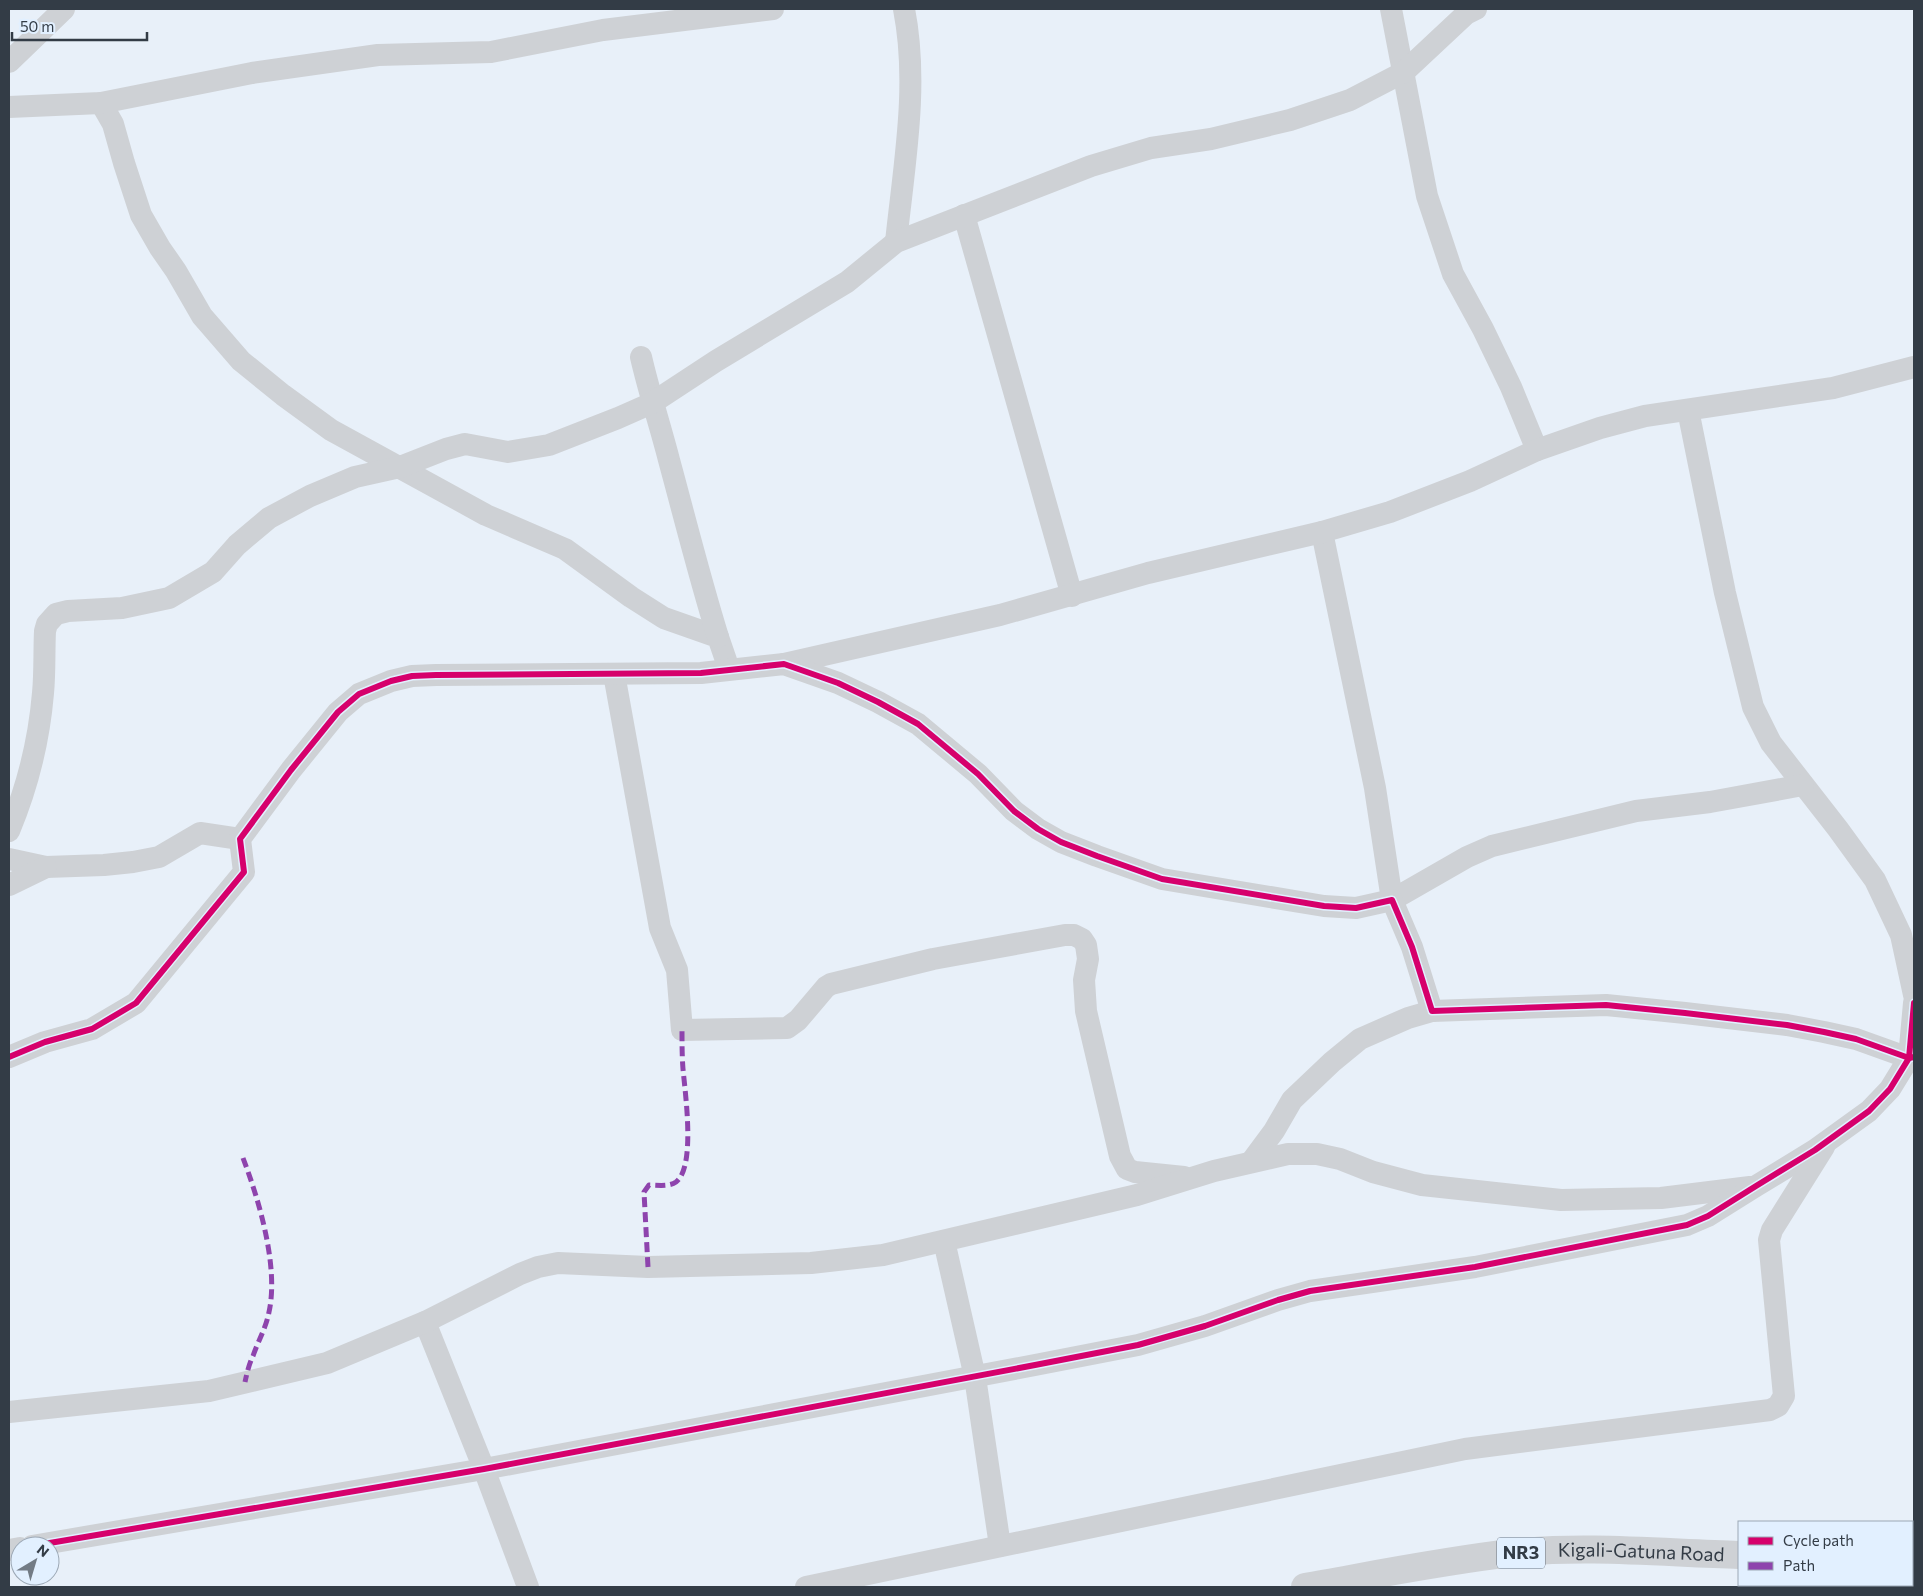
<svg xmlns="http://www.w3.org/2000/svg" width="1923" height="1596" viewBox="0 0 1923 1596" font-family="Commissioner,sans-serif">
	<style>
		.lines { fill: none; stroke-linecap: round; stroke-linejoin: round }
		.minor { stroke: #ced1d5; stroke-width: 22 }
		.highway { stroke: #ced1d5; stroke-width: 28 }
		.quiet { stroke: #8e44ad; stroke-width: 5; stroke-dasharray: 10 5; stroke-linecap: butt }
		.cycleway-casing { stroke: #e2f0ff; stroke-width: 9 }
		.cycleway { stroke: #d6006c; stroke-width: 6 }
		.labels { text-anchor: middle; stroke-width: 4; stroke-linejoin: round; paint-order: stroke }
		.shield { fill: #e2f0ff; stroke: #68727e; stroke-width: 1 }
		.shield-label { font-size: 18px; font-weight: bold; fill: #333c46 }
		.street-label { font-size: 19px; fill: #333c46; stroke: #e2f0ff }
	</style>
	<rect width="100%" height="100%" fill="#e8f0f9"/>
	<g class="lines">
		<!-- minor -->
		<g class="minor">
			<path d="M 1391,9 L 1427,196 L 1453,274 L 1483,329 L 1511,387 L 1537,450"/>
			<path d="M 9,62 L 64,9"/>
			<path d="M 101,103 L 113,124 L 124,163 L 141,215 L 160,248 L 176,271 L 202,316 L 241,361 L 283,395 L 331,430 L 486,515 L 565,549 L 631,597 L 664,618 L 718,637 L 729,669"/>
			<path d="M 9,107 L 101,103 L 252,73 L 378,55 L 491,52 L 603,30 L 773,9"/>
			<path d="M 964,215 L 1072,596"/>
			<path d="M 896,242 C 904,165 919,85 904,9"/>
			<path d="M 641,357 C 649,392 660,425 669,460 C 685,519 700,579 718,637"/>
			<path d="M 1688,410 L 1725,593 L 1753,707 L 1771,743 L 1838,829 L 1875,880 L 1901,935 L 1914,995"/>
			<path d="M 1322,532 L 1375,788 L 1392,900 L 1467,857 L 1492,846 L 1636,811 L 1710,802 L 1803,785"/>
			<path d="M 784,664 L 1000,615 L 1148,573 L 1322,532 L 1390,512 L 1470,481 L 1537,450 L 1600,428 L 1645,416 L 1833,388 L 1914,367"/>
			<path d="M 614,674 L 660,928 L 677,970 L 682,1030 L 787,1028 L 798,1020 L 826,987 L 831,984 L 933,959 L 1065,935 L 1074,935 L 1082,939 L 1086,945 L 1088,959 L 1084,980 L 1086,1011 L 1120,1156 L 1127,1169 L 1135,1172 L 1184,1177"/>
			<path d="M 9,831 C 27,788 39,741 43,693 C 45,673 44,652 45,631 L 47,624 L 56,614 L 68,611 L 122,608 L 169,598 L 213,572 L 237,545 L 269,518 L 310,496 L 355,477 L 400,467 L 446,449 L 465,444 L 508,452 L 549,445 L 618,418 L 652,403 L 716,361 L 847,282 L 896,242 L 1091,166 L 1151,148 L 1211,139 L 1290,120 L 1350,100 L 1404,72 L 1466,14 L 1476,9"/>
			<path d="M 9,859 L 46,867 L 104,865 L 133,862 L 159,857 L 200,833 L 240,839"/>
			<path d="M 9,885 L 46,867"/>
			<path d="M 9,1057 L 45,1042 L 92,1029 L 136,1003 L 244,872 L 240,839 L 291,770 L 338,712 L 359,694 L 391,681 L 412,676 L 436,675 L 701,673 L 784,664 L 838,683 L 878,702 L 918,724 L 978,774 L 1014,811 L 1038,829 L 1061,842 L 1097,856 L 1162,879 L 1324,906 L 1356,908 L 1392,900 L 1412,947 L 1432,1011 L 1606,1005 L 1685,1013 L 1787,1025 L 1824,1032 L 1856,1039 L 1909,1058 L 1914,1057"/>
			<path d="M 1251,1162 L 1274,1131 L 1292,1100 L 1332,1062 L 1360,1039 L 1408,1018 L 1432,1011"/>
			<path d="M 944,1241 L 975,1377 L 1000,1546"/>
			<path d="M 425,1322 L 484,1469 L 528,1587"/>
			<path d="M 9,1412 L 209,1391 L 327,1363 L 425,1322 L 520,1274 L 538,1267 L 558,1263 L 648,1267 L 811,1263 L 883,1255 L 1137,1195 L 1214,1171 L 1288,1154 L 1317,1154 L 1340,1159 L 1373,1172 L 1422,1185 L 1561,1200 L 1661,1198 L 1750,1187"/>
			<path d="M 32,1546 L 484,1469 L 1035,1365 L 1138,1345 L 1205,1326 L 1278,1300 L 1310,1291 L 1475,1267 L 1687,1225 L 1708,1216 L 1756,1186 L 1815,1150 L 1869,1111 L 1890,1089 L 1909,1058 L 1914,1003"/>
			<path d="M 9,1550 L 20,1548"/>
			<path d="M 806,1587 L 1465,1449 L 1770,1410 L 1778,1406 L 1784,1396 L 1769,1240 L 1772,1230 L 1824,1147"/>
		</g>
		<!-- highway -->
		<g class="highway">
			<path d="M 1912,1558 L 1914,1558"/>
			<path id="s1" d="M 1305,1587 C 1373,1575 1442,1561 1511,1553 C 1585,1545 1665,1553 1739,1555"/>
		</g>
		<!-- quiet -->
		<g class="quiet">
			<path d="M 243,1158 C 259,1200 279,1267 269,1312 C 266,1328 258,1341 253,1356 C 249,1364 247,1373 245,1382"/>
			<path d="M 648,1267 L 644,1192 L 649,1185 C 657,1185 669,1187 676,1182 C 696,1167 685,1092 683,1069 C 682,1056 682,1043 682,1030"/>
		</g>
		<defs>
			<g id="cycleway">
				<path d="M 9,1057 L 45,1042 L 92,1029 L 136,1003 L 244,872 L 240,839 L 291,770 L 338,712 L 359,694 L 391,681 L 412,676 L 436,675 L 701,673 L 784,664 L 838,683 L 878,702 L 918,724 L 978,774 L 1014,811 L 1038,829 L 1061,842 L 1097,856 L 1162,879 L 1324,906 L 1356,908 L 1392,900 L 1412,947 L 1432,1011 L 1606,1005 L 1685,1013 L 1787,1025 L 1824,1032 L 1856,1039 L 1909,1058 L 1914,1057"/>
				<path d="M 32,1546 L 484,1469 L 1035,1365 L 1138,1345 L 1205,1326 L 1278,1300 L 1310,1291 L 1475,1267 L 1687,1225 L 1708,1216 L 1756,1186 L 1815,1150 L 1869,1111 L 1890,1089 L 1909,1058 L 1914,1003"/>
			</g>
		</defs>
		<!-- cycleway casing -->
		<use href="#cycleway" class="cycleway-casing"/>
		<!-- cycleway -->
		<use href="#cycleway" class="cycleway"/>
	</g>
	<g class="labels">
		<!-- shield labels -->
		<rect class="shield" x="1497" y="1537.5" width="48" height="31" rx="4"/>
		<g class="shield-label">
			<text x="1521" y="1559">NR3</text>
		</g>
		<!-- street labels -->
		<g class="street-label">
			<text dy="7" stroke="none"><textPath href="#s1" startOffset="339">Kigali-Gatuna Road</textPath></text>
		</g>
	</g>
	<!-- border -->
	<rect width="1923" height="1596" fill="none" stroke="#333c46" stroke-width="20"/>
	<!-- legend -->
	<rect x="1738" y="1521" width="175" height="65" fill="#e2f0ff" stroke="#9ca8b5"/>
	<rect x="1748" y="1537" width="25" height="8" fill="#d6006c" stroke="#9ca8b5"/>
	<text x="1783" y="1546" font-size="15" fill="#333c46">Cycle path</text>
	<rect x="1748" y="1562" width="25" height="8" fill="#8e44ad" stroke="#9ca8b5"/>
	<text x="1783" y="1571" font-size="15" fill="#333c46">Path</text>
	<!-- north arrow -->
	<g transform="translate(35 1561) rotate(38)"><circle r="24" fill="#e2f0ff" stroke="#9ca8b5"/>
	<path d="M0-4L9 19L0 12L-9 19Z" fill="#727b85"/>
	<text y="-8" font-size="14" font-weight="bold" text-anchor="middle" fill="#333c46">N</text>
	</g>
	<!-- scale -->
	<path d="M12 32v8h135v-8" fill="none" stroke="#333c46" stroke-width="2.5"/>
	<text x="20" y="32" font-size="15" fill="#333c46" stroke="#e2f0ff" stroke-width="4" paint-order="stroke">50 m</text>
</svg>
